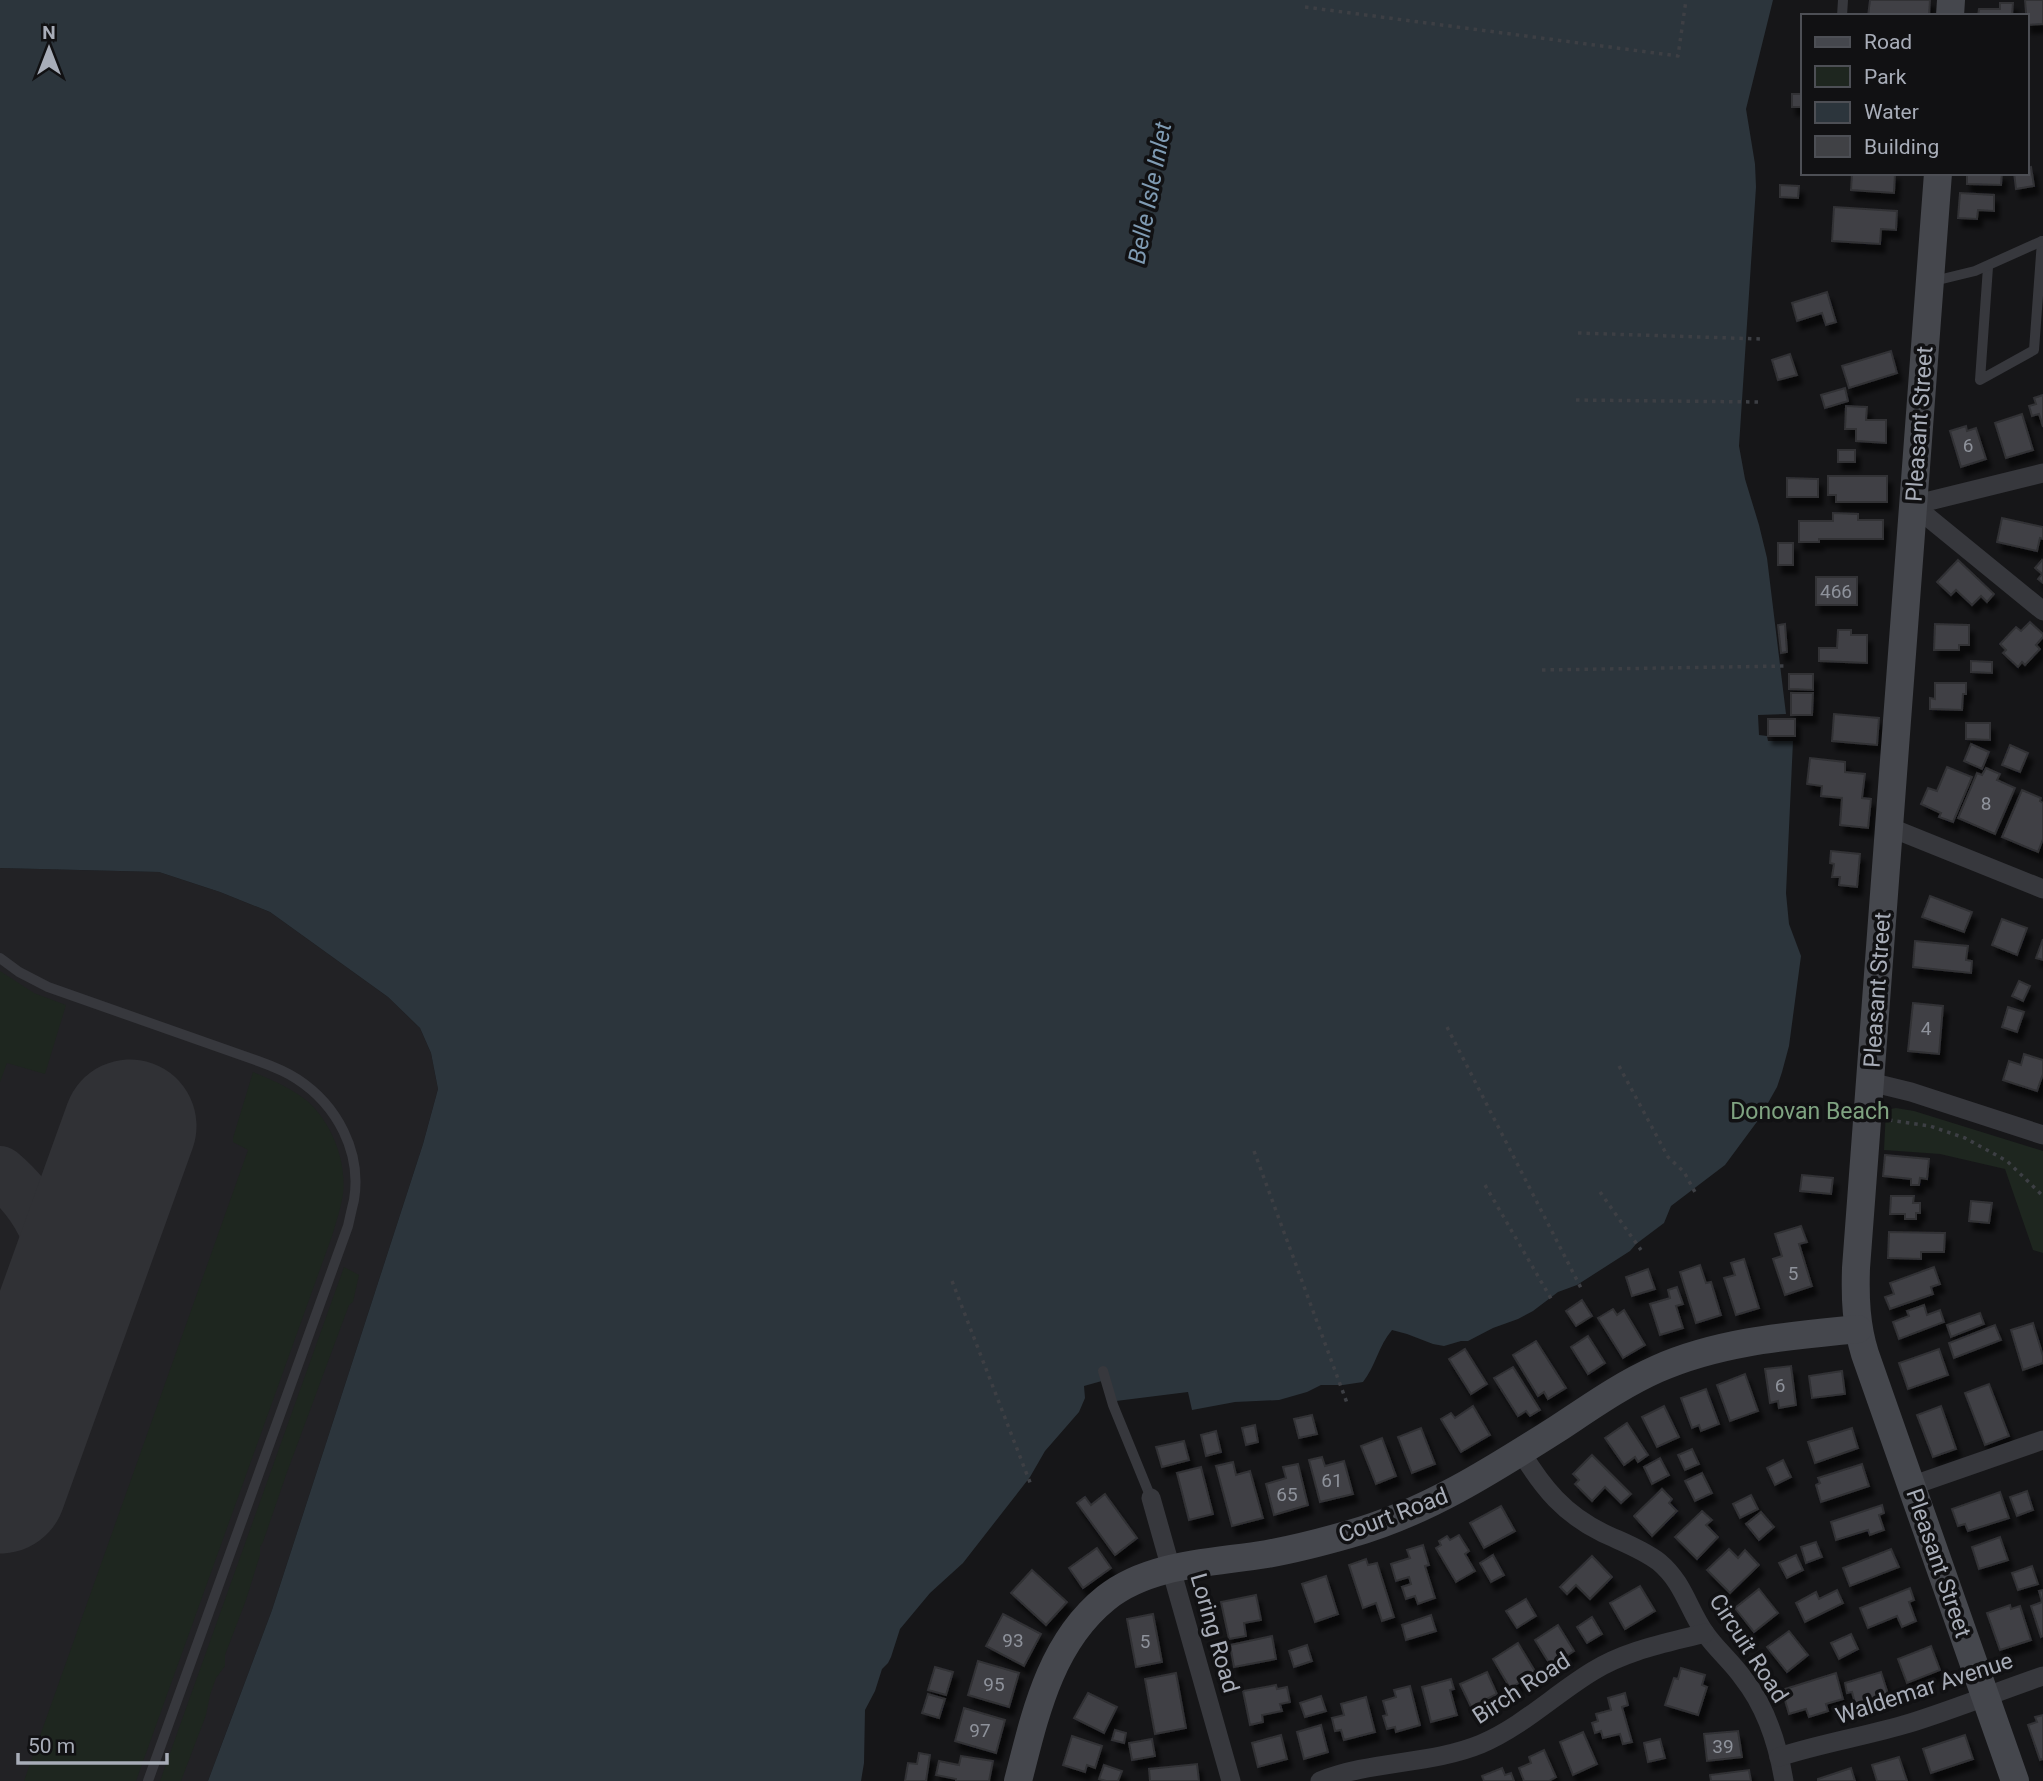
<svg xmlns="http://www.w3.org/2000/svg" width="2043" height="1781" viewBox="0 0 2043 1781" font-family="Roboto,sans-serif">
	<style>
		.built { fill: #222225 }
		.green { fill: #1e261f }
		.water { fill: #2c353c }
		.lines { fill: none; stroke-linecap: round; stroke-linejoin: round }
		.taxiway { stroke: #303135; stroke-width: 52 }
		.runway { stroke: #303135; stroke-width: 133 }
		.building { fill: #404145; stroke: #303034; stroke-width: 2; filter: url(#shadow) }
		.path { stroke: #3d3f44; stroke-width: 3.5; stroke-dasharray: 3.5 5; stroke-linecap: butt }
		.lane { stroke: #37383d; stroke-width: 10 }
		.street { stroke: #37383d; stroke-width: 19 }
		.secondary { stroke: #45474d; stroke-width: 28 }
		.labels { text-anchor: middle; stroke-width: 7; stroke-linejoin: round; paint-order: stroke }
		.number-label { font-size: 19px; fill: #8e929b }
		.street-label { font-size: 23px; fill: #a8adb8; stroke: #111113 }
		.park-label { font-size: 23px; fill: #7fa381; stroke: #111113 }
		.water-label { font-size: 24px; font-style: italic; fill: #7f9bb3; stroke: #111113 }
	</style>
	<defs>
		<filter id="shadow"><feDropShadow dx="4.5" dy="8" stdDeviation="2" flood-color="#0009"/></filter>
	</defs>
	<rect width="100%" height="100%" fill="#161618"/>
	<!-- built -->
	<path class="built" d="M 0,868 L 159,872 L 220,892 L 270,912 L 388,997 L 420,1028 L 431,1053 L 438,1089 L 423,1144 L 272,1610 L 208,1781 L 0,1781 Z"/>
	<!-- green -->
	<g class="green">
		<path d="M 0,971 L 34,993 L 66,1005 L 45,1074 L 7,1063 L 0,1082 Z"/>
		<path d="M 253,1072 C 270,1079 287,1086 302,1097 C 330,1117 347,1160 343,1194 C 341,1208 336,1222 332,1236 L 136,1781 L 24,1781 L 248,1150 L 233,1142 L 233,1138 Z"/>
		<path d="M 1896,1108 L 1914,1111 L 2043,1151 L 2043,1253 L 2033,1250 L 2005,1169 L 1940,1154 L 1884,1150 L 1886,1110 Z"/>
		<path d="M 344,1267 L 359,1275 L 353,1302 L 349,1305 L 286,1475 L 263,1542 L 260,1547 L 260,1555 L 246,1600 L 225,1655 L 225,1666 L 216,1678 L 210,1695 L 206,1715 L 181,1781 L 160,1781 Z"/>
	</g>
	<!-- water -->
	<path class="water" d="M 0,0 L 1773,0 L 1746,109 L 1755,164 L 1756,187 L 1739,446 L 1745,479 L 1759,525 L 1767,558 L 1786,714 L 1758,715 L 1759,735 L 1767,736 L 1768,741 L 1793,741 L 1786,893 L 1789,924 L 1801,956 L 1789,1046 L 1782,1072 L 1777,1087 L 1759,1119 L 1725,1165 L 1671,1206 L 1664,1223 L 1636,1244 L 1630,1251 L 1577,1285 L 1558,1292 L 1533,1311 L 1518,1319 L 1493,1328 L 1468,1341 L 1461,1341 L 1444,1346 L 1433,1344 L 1407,1334 L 1392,1330 C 1379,1345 1375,1367 1363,1382 L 1343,1385 L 1321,1385 L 1307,1392 L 1279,1400 L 1235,1402 L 1192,1410 L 1188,1392 L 1116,1401 L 1109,1379 L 1084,1386 L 1085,1398 L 1079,1412 L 1045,1451 L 1030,1477 L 963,1563 L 930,1593 L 900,1629 L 891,1657 L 888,1663 L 882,1669 L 875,1691 L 865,1710 L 864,1763 L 861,1781 L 208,1781 L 272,1610 L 423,1144 L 438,1089 L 431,1053 L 420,1028 L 388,997 L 270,912 L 220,892 L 159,872 L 0,868 Z"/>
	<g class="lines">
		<!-- taxiway -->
		<path class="taxiway" d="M 0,1172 C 38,1204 56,1241 58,1290 C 58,1297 59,1305 58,1312 C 54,1333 46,1354 40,1374"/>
		<!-- runway -->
		<path class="runway" d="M 0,1487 L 130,1126"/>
	</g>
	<!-- building -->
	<g class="building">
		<path d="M 1870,0 L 1930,0 L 1929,16 L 1868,16 Z"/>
		<path d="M 2025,0 L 2043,0 L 2043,24 L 2027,25 Z"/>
		<path d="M 2000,3 L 2013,3 L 2012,16 L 1978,16 L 1979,9 L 2000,9 Z"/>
		<rect x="1792" y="94" width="11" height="13"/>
		<path d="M 2031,167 L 2034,186 L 2016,189 L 2014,173 L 2027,173 L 2027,168 Z"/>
		<path d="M 1852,173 L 1895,173 L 1894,193 L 1851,190 Z"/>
		<path d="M 1967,173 L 2002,173 L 2001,185 L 1967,184 Z"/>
		<path d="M 1780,185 L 1799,186 L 1798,198 L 1780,197 Z"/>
		<path d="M 1960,193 L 1994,195 L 1994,211 L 1978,210 L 1977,219 L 1958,218 Z"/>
		<path d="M 1834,207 L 1897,211 L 1896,230 L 1881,229 L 1880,244 L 1832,241 Z"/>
		<path d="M 1827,292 L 1836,322 L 1826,325 L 1822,313 L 1797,321 L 1792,303 Z"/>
		<path d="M 1891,351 L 1897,373 L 1849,388 L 1842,366 Z"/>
		<path d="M 1790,354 L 1797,375 L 1778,380 L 1772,360 Z"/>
		<path d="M 1845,388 L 1848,401 L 1825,408 L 1821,395 Z"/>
		<path d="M 2043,395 L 2043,427 L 2039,414 L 2032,416 L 2029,406 L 2036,404 L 2034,398 Z"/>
		<path d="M 1846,406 L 1867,407 L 1866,420 L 1886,420 L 1886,443 L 1856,441 L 1856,429 L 1845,429 Z"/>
		<path d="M 2022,414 L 2033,450 L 2006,458 L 1995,423 Z"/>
		<path d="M 1966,426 L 1967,431 L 1976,428 L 1986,459 L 1961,467 L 1950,431 Z"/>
		<rect x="1838" y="450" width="17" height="12"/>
		<path d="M 1828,476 L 1887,476 L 1887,502 L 1836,502 L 1836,495 L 1828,495 Z"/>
		<path d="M 1787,478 L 1818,479 L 1818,497 L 1787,497 Z"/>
		<path d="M 1833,513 L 1858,514 L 1858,520 L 1883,520 L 1883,539 L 1819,539 L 1819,542 L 1799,542 L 1799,521 L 1833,521 Z"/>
		<path d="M 2002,518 L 2043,527 L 2043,539 L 2040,538 L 2037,551 L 1997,542 Z"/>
		<rect x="1778" y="543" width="15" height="22"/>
		<path d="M 1958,560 L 1994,594 L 1987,602 L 1981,596 L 1972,605 L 1956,590 L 1951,595 L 1937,582 Z"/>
		<path d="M 2042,560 L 2043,561 L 2043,583 L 2038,579 L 2042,574 L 2035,568 Z"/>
		<rect x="1816" y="577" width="41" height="28"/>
		<path d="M 2030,622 L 2043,634 L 2043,637 L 2036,645 L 2040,649 L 2025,665 L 2022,662 L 2018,667 L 2003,653 L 2006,650 L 2000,644 L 2016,627 L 2021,631 Z"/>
		<path d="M 1785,624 L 1787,652 L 1781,653 L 1778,625 Z"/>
		<path d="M 1935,624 L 1969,625 L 1969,645 L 1959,645 L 1959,650 L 1934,650 Z"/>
		<path d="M 1838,630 L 1851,630 L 1851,635 L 1867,635 L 1867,663 L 1819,661 L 1819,648 L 1837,648 Z"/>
		<path d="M 1971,661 L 1992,662 L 1992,673 L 1971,672 Z"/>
		<path d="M 1789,674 L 1813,674 L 1813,690 L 1789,689 Z"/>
		<path d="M 1935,683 L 1966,683 L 1966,694 L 1963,694 L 1962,710 L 1930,709 L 1930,698 L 1935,699 Z"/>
		<path d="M 1791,693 L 1813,693 L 1812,715 L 1791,715 Z"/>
		<path d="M 1834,714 L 1879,718 L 1877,745 L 1832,741 Z"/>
		<rect x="1768" y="719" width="27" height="17"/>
		<path d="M 1966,723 L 1990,723 L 1990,740 L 1966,739 Z"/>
		<path d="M 1971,744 L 1989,752 L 1982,769 L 1964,761 Z"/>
		<path d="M 2010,745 L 2028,753 L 2020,772 L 2002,765 Z"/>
		<path d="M 1810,758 L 1845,762 L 1845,772 L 1865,774 L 1862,798 L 1871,799 L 1868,828 L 1840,825 L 1842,798 L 1821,796 L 1822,786 L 1807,784 Z"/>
		<path d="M 1947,767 L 1972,777 L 1953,822 L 1939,817 L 1941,813 L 1921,804 L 1928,788 L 1937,791 Z"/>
		<path d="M 1986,768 L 2000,774 L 1997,780 L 2015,788 L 1995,834 L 1958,818 L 1977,773 L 1982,775 Z"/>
		<path d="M 2022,790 L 2041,798 L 2040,801 L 2043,803 L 2043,839 L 2038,852 L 2002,837 Z"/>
		<path d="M 1831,851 L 1860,854 L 1857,887 L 1839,885 L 1840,877 L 1832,877 L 1834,864 L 1830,863 Z"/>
		<path d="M 1930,896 L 1972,912 L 1964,932 L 1922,917 Z"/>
		<path d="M 2002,919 L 2027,928 L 2017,955 L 1992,945 Z"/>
		<path d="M 2043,939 L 2043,960 L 2036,958 Z"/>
		<path d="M 1915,941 L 1968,946 L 1966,960 L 1972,961 L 1971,973 L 1913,967 Z"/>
		<path d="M 2019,981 L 2030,986 L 2023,1001 L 2012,996 Z"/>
		<path d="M 1913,1003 L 1943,1006 L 1939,1054 L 1908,1051 Z"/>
		<path d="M 2008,1007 L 2024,1012 L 2017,1032 L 2002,1027 Z"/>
		<path d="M 2024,1054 L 2043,1060 L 2043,1074 L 2037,1091 L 2003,1080 L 2009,1061 L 2021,1065 Z"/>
		<path d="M 1885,1155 L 1929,1159 L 1927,1179 L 1920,1178 L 1919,1185 L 1911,1185 L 1911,1179 L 1883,1176 Z"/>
		<path d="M 1802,1175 L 1833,1178 L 1831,1194 L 1800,1191 Z"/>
		<path d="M 1891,1196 L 1914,1196 L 1913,1203 L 1920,1203 L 1920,1213 L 1916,1213 L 1916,1219 L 1905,1219 L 1905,1214 L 1890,1214 Z"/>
		<path d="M 1971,1201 L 1992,1203 L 1989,1223 L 1969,1221 Z"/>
		<path d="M 1801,1226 L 1807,1242 L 1799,1244 L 1812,1286 L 1785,1295 L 1773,1259 L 1782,1256 L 1775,1234 Z"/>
		<path d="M 1889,1232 L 1945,1233 L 1944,1252 L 1921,1252 L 1921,1259 L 1888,1258 Z"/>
		<path d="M 1744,1259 L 1759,1308 L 1736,1315 L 1724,1278 L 1735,1275 L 1731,1263 Z"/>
		<path d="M 1700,1265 L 1706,1283 L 1711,1282 L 1721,1315 L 1696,1323 L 1680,1272 Z"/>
		<path d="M 1934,1267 L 1940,1284 L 1931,1287 L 1933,1294 L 1890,1309 L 1885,1297 L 1894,1294 L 1890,1283 Z"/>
		<path d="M 1648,1269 L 1655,1289 L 1632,1296 L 1626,1277 Z"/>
		<path d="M 1677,1287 L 1683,1304 L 1676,1306 L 1683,1328 L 1660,1335 L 1650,1304 L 1670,1298 L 1668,1290 Z"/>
		<path d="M 1582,1300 L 1592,1316 L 1576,1326 L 1566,1311 Z"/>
		<path d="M 1924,1305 L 1927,1315 L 1940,1310 L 1944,1322 L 1899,1339 L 1893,1322 L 1909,1316 L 1907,1311 Z"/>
		<path d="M 1613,1309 L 1617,1315 L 1624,1310 L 1645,1345 L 1623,1358 L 1598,1318 Z"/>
		<path d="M 1980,1313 L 1984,1324 L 1951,1337 L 1947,1325 Z"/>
		<path d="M 2033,1323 L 2043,1356 L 2043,1363 L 2023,1370 L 2011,1330 Z"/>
		<path d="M 1995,1325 L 2001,1340 L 1954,1358 L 1949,1343 Z"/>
		<path d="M 1588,1336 L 1605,1363 L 1588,1374 L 1571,1347 Z"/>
		<path d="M 1536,1341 L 1566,1388 L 1548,1399 L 1544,1392 L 1538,1396 L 1513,1355 Z"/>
		<path d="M 1465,1349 L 1487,1384 L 1471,1394 L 1449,1359 Z"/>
		<path d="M 1939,1349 L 1948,1375 L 1908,1389 L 1899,1363 Z"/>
		<path d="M 1791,1366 L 1796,1405 L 1779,1408 L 1778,1401 L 1770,1403 L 1765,1369 Z"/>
		<path d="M 1513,1367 L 1540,1410 L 1530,1416 L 1526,1411 L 1518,1416 L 1494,1378 Z"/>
		<path d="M 1842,1371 L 1845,1394 L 1812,1398 L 1809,1376 Z"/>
		<path d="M 1745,1374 L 1758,1411 L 1730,1421 L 1717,1385 Z"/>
		<path d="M 1989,1384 L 2009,1436 L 1985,1445 L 1965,1393 Z"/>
		<path d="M 1706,1389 L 1719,1424 L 1701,1431 L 1699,1425 L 1692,1428 L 1681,1398 Z"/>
		<path d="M 1473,1406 L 1490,1435 L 1461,1452 L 1441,1419 L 1451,1413 L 1455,1418 Z"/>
		<path d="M 1664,1406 L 1679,1437 L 1657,1447 L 1642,1417 Z"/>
		<path d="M 1941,1406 L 1956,1449 L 1933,1457 L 1917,1415 Z"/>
		<path d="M 1312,1415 L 1317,1434 L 1299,1438 L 1294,1419 Z"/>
		<path d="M 1627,1423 L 1648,1455 L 1638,1462 L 1635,1457 L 1624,1465 L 1605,1438 Z"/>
		<path d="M 1255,1425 L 1258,1442 L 1246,1445 L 1242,1428 Z"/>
		<path d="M 1421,1428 L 1435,1464 L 1412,1473 L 1398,1437 Z"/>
		<path d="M 1852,1428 L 1858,1448 L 1815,1463 L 1808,1442 Z"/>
		<path d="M 1216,1431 L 1221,1452 L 1206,1456 L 1201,1435 Z"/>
		<path d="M 1382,1438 L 1396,1476 L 1376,1484 L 1361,1446 Z"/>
		<path d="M 1184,1441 L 1189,1460 L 1162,1467 L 1156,1447 Z"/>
		<path d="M 1692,1449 L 1699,1464 L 1685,1470 L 1678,1455 Z"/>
		<path d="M 1592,1455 L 1631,1494 L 1621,1503 L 1605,1487 L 1592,1501 L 1575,1484 L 1579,1480 L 1573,1474 Z"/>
		<path d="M 1322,1457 L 1325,1466 L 1344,1461 L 1353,1494 L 1320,1502 L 1309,1460 Z"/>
		<path d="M 1660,1458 L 1669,1475 L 1652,1484 L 1644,1467 Z"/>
		<path d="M 1783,1460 L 1791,1477 L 1775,1485 L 1767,1468 Z"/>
		<path d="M 1233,1462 L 1236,1475 L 1250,1471 L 1263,1518 L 1232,1526 L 1216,1466 Z"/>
		<path d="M 1298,1464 L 1308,1505 L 1274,1515 L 1266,1484 L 1286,1478 L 1283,1467 Z"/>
		<path d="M 1862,1464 L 1869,1486 L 1821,1502 L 1816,1485 L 1820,1483 L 1818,1478 Z"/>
		<path d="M 1201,1467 L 1213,1514 L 1189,1520 L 1177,1473 Z"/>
		<path d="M 1702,1473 L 1712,1493 L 1695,1501 L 1685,1481 Z"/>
		<path d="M 1662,1489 L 1672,1499 L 1669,1503 L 1677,1511 L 1652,1536 L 1634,1516 Z"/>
		<path d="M 2027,1491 L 2033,1510 L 2017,1516 L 2010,1497 Z"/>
		<path d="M 2000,1492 L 2009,1518 L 1968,1531 L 1965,1524 L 1958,1526 L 1952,1509 Z"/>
		<path d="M 1105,1494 L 1137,1538 L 1115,1555 L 1077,1503 L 1085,1497 L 1091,1505 Z"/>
		<path d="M 1751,1495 L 1758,1509 L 1740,1518 L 1733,1504 Z"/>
		<path d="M 1882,1505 L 1884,1513 L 1879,1515 L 1884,1530 L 1870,1535 L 1868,1530 L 1836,1540 L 1831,1522 Z"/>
		<path d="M 1501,1506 L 1515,1531 L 1484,1548 L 1470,1523 Z"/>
		<path d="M 1702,1511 L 1712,1520 L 1706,1525 L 1718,1537 L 1697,1559 L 1675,1537 Z"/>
		<path d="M 1761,1512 L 1774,1527 L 1759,1540 L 1746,1524 Z"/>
		<path d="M 1459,1535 L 1469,1551 L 1465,1554 L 1475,1571 L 1456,1582 L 1436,1548 L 1441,1545 L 1439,1541 L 1447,1536 L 1450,1540 Z"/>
		<path d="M 2000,1537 L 2008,1560 L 1979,1569 L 1972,1547 Z"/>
		<path d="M 1816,1542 L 1822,1557 L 1806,1563 L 1801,1547 Z"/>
		<path d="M 1423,1545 L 1429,1565 L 1425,1566 L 1435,1598 L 1418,1604 L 1415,1596 L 1406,1599 L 1402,1587 L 1411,1584 L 1409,1577 L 1396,1581 L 1391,1564 L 1410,1558 L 1407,1550 Z"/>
		<path d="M 1097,1548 L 1111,1568 L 1083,1588 L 1069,1568 Z"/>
		<path d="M 1729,1549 L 1738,1558 L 1745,1550 L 1759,1565 L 1730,1593 L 1707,1570 Z"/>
		<path d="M 1891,1549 L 1899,1567 L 1850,1586 L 1843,1568 Z"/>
		<path d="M 1493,1555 L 1504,1575 L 1491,1582 L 1480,1563 Z"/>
		<path d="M 1796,1555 L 1803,1570 L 1787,1578 L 1779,1563 Z"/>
		<path d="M 1592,1556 L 1612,1577 L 1590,1599 L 1576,1585 L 1567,1594 L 1560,1587 Z"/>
		<path d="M 1366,1559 L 1368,1565 L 1377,1563 L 1394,1617 L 1382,1621 L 1376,1603 L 1363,1608 L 1349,1565 Z"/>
		<path d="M 2032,1566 L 2038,1584 L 2018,1590 L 2012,1573 Z"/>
		<path d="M 1032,1570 L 1067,1602 L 1046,1625 L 1011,1593 Z"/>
		<path d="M 1326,1576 L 1338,1614 L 1315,1622 L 1302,1584 Z"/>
		<path d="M 1640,1586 L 1655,1611 L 1625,1629 L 1610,1603 Z"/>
		<path d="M 1910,1588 L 1914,1600 L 1909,1602 L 1916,1621 L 1902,1627 L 1897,1616 L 1868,1628 L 1860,1608 Z"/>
		<path d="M 1759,1589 L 1778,1613 L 1754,1632 L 1735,1608 Z"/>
		<path d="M 1837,1590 L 1843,1603 L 1805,1622 L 1796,1603 L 1816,1592 L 1819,1599 Z"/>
		<path d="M 2043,1590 L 2043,1636 L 2041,1637 L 2031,1606 L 2042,1602 L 2039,1591 Z"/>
		<path d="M 1256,1595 L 1261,1620 L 1244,1623 L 1246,1636 L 1229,1639 L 1221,1602 Z"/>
		<path d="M 1526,1599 L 1536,1616 L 1517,1628 L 1506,1611 Z"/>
		<path d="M 2010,1605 L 2011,1609 L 2020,1606 L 2031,1640 L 2000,1650 L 1987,1613 Z"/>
		<path d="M 1003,1614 L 1041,1634 L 1024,1666 L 986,1646 Z"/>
		<path d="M 1153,1614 L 1162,1662 L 1136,1667 L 1127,1619 Z"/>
		<path d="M 1431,1615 L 1436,1631 L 1406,1640 L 1402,1625 Z"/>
		<path d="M 1592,1617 L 1602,1634 L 1587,1643 L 1577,1627 Z"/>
		<path d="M 1558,1625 L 1574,1651 L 1551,1666 L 1535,1640 Z"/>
		<path d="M 1789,1631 L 1808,1655 L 1787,1672 L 1767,1647 Z"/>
		<path d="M 1851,1634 L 1858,1649 L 1839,1659 L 1831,1643 Z"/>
		<path d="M 1272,1636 L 1276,1659 L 1234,1667 L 1230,1645 Z"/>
		<path d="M 1518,1643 L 1536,1673 L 1510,1688 L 1493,1659 Z"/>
		<path d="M 1307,1645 L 1312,1661 L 1294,1667 L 1289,1651 Z"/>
		<path d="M 1931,1646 L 1940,1670 L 1907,1683 L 1898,1659 Z"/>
		<path d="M 978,1661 L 1019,1673 L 1009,1707 L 968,1695 Z"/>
		<path d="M 935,1667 L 953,1672 L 946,1695 L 928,1690 Z"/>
		<path d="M 1681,1668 L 1705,1675 L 1702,1685 L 1707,1687 L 1698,1715 L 1665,1705 L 1674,1678 L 1678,1679 Z"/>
		<path d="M 1487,1672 L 1497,1694 L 1471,1707 L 1460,1684 Z"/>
		<path d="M 1881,1672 L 1889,1697 L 1856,1707 L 1852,1692 L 1847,1693 L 1845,1683 Z"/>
		<path d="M 1176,1673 L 1186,1728 L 1155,1734 L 1145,1679 Z"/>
		<path d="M 1836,1673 L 1843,1699 L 1826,1704 L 1828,1711 L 1809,1717 L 1806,1709 L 1789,1714 L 1782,1690 Z"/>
		<path d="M 1451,1679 L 1454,1689 L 1450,1690 L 1457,1715 L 1431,1722 L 1422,1687 Z"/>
		<path d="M 1276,1685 L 1277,1689 L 1287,1687 L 1290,1702 L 1280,1704 L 1282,1711 L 1262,1715 L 1263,1722 L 1250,1725 L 1243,1691 Z"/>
		<path d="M 1410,1686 L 1420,1725 L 1396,1732 L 1395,1727 L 1387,1729 L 1383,1716 L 1387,1715 L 1383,1701 L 1396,1697 L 1394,1690 Z"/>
		<path d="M 1088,1693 L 1117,1707 L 1104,1733 L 1074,1718 Z"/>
		<path d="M 1625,1693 L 1628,1705 L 1622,1707 L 1632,1742 L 1623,1744 L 1620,1734 L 1603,1738 L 1601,1731 L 1595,1733 L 1592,1723 L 1598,1721 L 1596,1714 L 1611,1710 L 1608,1698 Z"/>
		<path d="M 928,1694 L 945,1699 L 939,1718 L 922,1713 Z"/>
		<path d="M 1321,1696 L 1326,1711 L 1305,1717 L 1300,1703 Z"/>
		<path d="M 1366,1697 L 1375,1732 L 1344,1740 L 1341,1730 L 1335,1731 L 1332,1718 L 1344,1715 L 1341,1704 Z"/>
		<path d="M 964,1708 L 1005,1720 L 996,1753 L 955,1741 Z"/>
		<path d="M 2043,1715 L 2043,1759 L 2040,1760 L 2028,1725 L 2037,1722 L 2035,1717 Z"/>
		<path d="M 1321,1725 L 1328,1752 L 1304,1759 L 1297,1732 Z"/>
		<path d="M 1115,1730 L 1126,1733 L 1124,1743 L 1112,1740 Z"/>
		<path d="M 1738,1731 L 1742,1757 L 1707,1761 L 1704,1734 Z"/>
		<path d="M 1583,1732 L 1597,1764 L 1573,1775 L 1560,1742 Z"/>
		<path d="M 1281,1735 L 1287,1759 L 1258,1767 L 1252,1743 Z"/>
		<path d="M 1965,1735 L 1973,1759 L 1931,1773 L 1923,1749 Z"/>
		<path d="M 1072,1736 L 1102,1746 L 1095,1768 L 1087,1765 L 1085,1772 L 1063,1765 Z"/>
		<path d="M 1152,1739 L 1155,1756 L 1132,1760 L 1129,1743 Z"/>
		<path d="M 1660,1739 L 1665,1758 L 1648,1762 L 1644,1743 Z"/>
		<path d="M 1544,1750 L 1556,1777 L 1549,1781 L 1524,1781 L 1519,1768 L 1531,1763 L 1529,1757 Z"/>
		<path d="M 919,1753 L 930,1755 L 926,1781 L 905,1781 L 908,1763 L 917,1764 Z"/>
		<path d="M 961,1756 L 993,1761 L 989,1781 L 956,1781 L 956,1779 L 936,1775 L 939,1761 L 959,1765 Z"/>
		<path d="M 1899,1757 L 1907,1781 L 1877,1781 L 1872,1765 Z"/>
		<path d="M 1197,1764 L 1199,1781 L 1150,1781 L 1149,1769 Z"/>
		<path d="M 1104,1765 L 1122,1771 L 1118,1781 L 1106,1781 L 1099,1779 Z"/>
		<path d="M 1502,1768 L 1505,1775 L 1511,1773 L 1514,1781 L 1484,1781 L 1482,1776 Z"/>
		<path d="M 1851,1768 L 1855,1781 L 1818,1781 L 1818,1779 Z"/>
		<path d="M 1749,1770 L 1751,1781 L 1711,1781 L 1710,1775 Z"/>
	</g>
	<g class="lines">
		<!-- path -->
		<g class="path">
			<path d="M 1305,7 L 1678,56 L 1686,0"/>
			<path d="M 1578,333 L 1761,339"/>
			<path d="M 1576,400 L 1758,402"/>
			<path d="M 1542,670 L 1785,666"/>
			<path d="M 1447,1027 L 1581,1288"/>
			<path d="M 1619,1066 L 1668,1157 L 1684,1172 L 1696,1194"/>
			<path d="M 1889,1120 L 1930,1126 L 1965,1138 L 2007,1161 L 2043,1196"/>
			<path d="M 1254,1151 L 1347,1403"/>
			<path d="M 1485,1185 L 1553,1302"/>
			<path d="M 1600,1192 L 1641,1250"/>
			<path d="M 952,1281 L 1031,1485"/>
		</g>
		<!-- lane -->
		<g class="lane">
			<path d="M 1842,16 L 1843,0"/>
			<path d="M 1988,267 L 1980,380 L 2034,350 L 2042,241 L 2043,242"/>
			<path d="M 1934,281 L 1975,271 L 2042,241"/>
			<path d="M 0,958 L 19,972 L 48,987 L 258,1061 C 272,1066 285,1071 297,1079 C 337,1105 362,1152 354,1200 C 352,1208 350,1217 348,1226 L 148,1781"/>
			<path d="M 1103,1371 L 1113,1405 L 1151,1498"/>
		</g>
		<!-- street -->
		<g class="street">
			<path d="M 1913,505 L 2043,611"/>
			<path d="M 1913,505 L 2043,473"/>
			<path d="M 1889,827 L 2043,889"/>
			<path d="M 1870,1082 L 1911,1092 L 2043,1135"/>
			<path d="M 1521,1452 C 1543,1488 1564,1514 1603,1533 C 1622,1542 1642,1549 1659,1562 C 1684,1583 1688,1609 1705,1633 C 1716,1649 1732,1662 1743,1678 C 1766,1707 1778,1745 1784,1781"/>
			<path d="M 1911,1486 L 2043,1440"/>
			<path d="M 1151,1498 L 1231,1781"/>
			<path d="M 1779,1757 C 1822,1743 1867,1736 1910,1723 C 1955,1709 1999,1691 2043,1676"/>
			<path d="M 1320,1781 C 1372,1760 1430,1765 1481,1744 C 1523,1726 1555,1694 1593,1671 C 1627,1650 1667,1643 1705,1633"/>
		</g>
		<!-- secondary -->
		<g class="secondary">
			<path d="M 1950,16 L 1951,0"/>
			<path d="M 1938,173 L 1856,1268 C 1855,1298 1856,1325 1865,1354 L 2015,1781"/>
			<path d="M 1018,1781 C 1035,1715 1050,1643 1106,1598 C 1150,1563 1213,1563 1267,1554 C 1295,1549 1322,1542 1350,1534 C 1425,1513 1491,1471 1557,1429 C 1589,1408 1621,1385 1657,1369 C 1720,1341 1790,1336 1858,1329"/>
		</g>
	</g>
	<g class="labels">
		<!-- number labels -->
		<g class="number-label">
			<text x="1968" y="452">6</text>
			<text x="1836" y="598">466</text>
			<text x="1986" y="810">8</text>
			<text x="1926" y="1035">4</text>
			<text x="1793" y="1280">5</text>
			<text x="1780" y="1392">6</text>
			<text x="1332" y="1487">61</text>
			<text x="1287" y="1501">65</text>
			<text x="1013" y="1647">93</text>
			<text x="1145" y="1648">5</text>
			<text x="994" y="1691">95</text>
			<text x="980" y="1737">97</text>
			<text x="1723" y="1753">39</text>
		</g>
		<!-- street labels -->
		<g class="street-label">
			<text transform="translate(1919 424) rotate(-86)" y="8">Pleasant Street</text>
			<text transform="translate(1877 990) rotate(-86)" y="8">Pleasant Street</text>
			<text transform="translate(1393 1515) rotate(-21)" y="8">Court Road</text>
			<text transform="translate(1939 1563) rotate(71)" y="8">Pleasant Street</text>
			<text transform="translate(1215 1633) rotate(74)" y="8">Loring Road</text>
			<text transform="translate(1749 1648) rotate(57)" y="8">Circuit Road</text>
			<text transform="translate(1521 1688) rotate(-33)" y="8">Birch Road</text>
			<text transform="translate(1924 1688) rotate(-18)" y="8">Waldemar Avenue</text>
		</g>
		<!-- park labels -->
		<g class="park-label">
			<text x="1810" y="1119">Donovan Beach</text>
		</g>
		<!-- water labels -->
		<g class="water-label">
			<text transform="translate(1150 193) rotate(-79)" y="8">Belle Isle Inlet</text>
		</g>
	</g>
	<!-- legend -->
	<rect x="1801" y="14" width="228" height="161" fill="#111113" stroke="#4d4f55" stroke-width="2"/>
	<rect x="1815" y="37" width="35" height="10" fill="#45474d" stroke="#4d4f55" stroke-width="2"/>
	<text x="1864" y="49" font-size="21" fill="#a8adb8">Road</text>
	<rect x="1815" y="66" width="35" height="21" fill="#1e261f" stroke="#4d4f55" stroke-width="2"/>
	<text x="1864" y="84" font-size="21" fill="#a8adb8">Park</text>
	<rect x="1815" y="102" width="35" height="21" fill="#2c353c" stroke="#4d4f55" stroke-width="2"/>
	<text x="1864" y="119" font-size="21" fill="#a8adb8">Water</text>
	<rect x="1815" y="136" width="35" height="21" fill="#404145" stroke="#4d4f55" stroke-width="2"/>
	<text x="1864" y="154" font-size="21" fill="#a8adb8">Building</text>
	<!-- north arrow -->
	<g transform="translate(49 49)" stroke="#111113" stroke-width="5" paint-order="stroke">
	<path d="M0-5L12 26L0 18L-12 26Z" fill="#a8adb8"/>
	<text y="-10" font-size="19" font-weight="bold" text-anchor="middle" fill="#a8adb8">N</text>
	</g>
	<!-- scale -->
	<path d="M18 1753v10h149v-10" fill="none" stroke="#a8adb8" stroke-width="3.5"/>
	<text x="28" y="1753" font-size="21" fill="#a8adb8" stroke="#111113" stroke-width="5" paint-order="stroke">50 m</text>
</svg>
